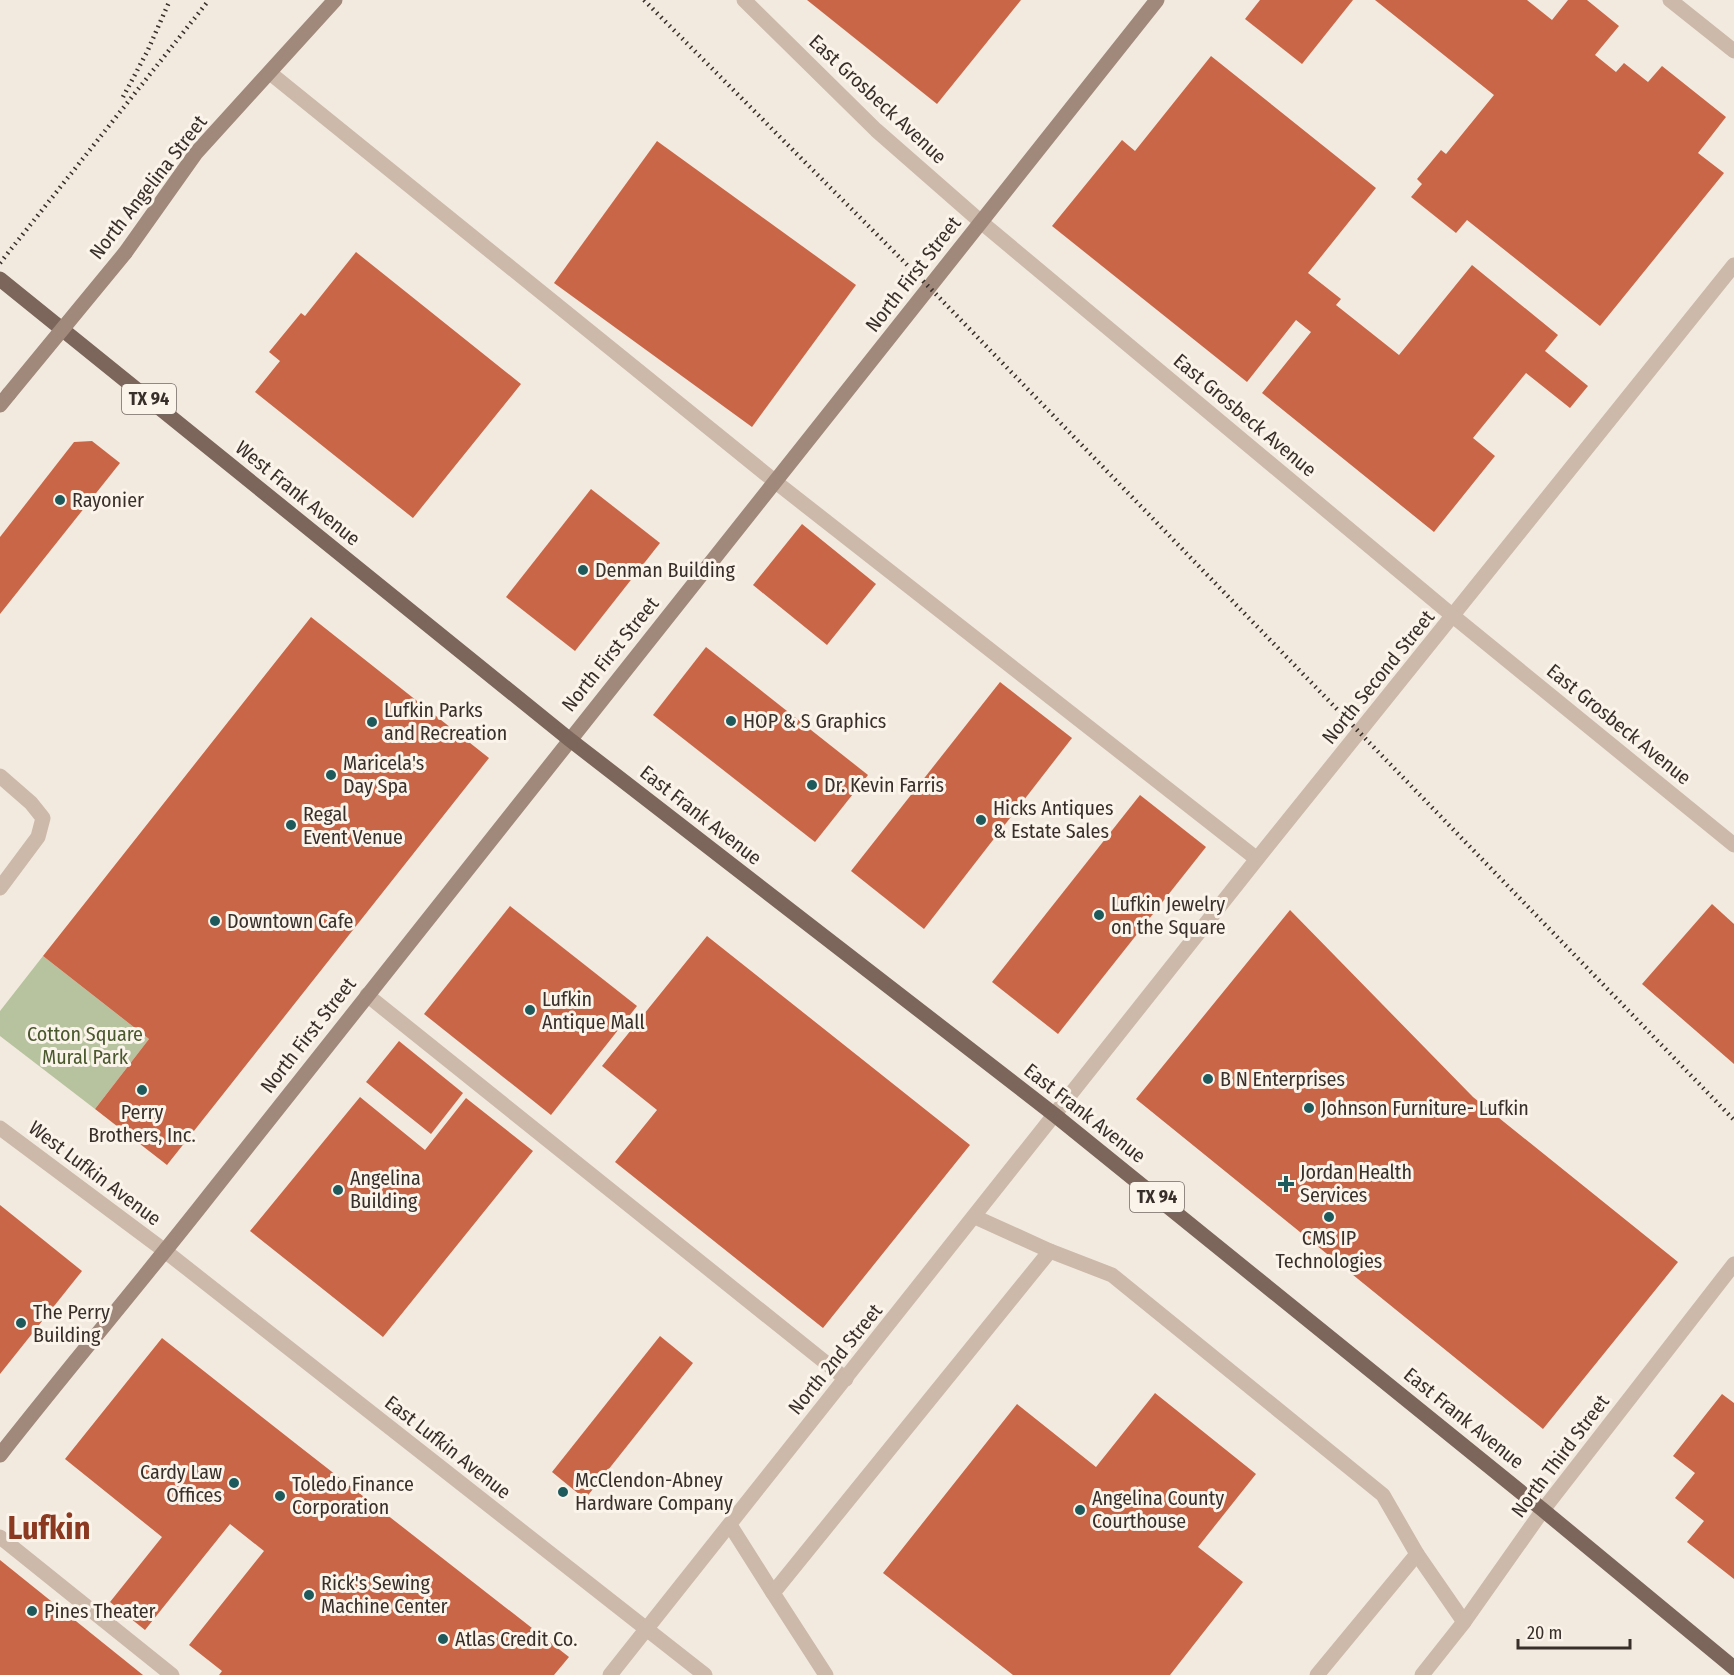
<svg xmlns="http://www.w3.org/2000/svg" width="1734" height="1675" viewBox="0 0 1734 1675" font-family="'Fira Sans Condensed',sans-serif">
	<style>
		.green { fill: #b7c39e }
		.building { fill: #c96647 }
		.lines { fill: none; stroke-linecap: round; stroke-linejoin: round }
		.lane { stroke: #ccb9aa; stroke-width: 15 }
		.street { stroke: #ccb9aa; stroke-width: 15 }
		.secondary { stroke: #a0887b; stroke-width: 15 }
		.primary { stroke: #7c655a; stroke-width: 15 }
		.rail { stroke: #392f2a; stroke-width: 4.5; stroke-dasharray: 1.5 4.5; stroke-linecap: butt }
		.secondary-bridge { stroke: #a0887b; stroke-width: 15 }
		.poi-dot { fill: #1e595c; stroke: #fbf4eb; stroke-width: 2 }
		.labels { text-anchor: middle; stroke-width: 6; stroke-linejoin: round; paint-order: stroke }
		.shield { fill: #fbf4eb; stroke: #736a64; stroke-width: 1.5 }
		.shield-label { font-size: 18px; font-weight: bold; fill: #392f2a }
		.street-label { font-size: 20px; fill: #392f2a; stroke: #fbf4eb }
		.poi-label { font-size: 20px; fill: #392f2a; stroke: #fbf4eb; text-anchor: start }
		.park-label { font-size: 20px; fill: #49582d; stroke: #fbf4eb }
		.town-label { font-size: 32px; font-weight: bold; fill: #8b3920; stroke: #fbf4eb }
	</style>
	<rect width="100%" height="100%" fill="#f3eadf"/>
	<!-- green -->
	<path class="green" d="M 43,956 L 149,1039 L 95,1109 L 0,1036 L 0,1011 Z"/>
	<!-- building -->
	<g class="building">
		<path d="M 807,0 L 1021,0 L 937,104 Z"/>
		<path d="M 1260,0 L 1353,0 L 1302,64 L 1245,19 Z"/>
		<path d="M 1375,0 L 1527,0 L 1552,20 L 1568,0 L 1587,0 L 1619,26 L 1595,55 L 1616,72 L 1624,63 L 1648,82 L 1662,66 L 1726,117 L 1698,153 L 1724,173 L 1600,326 L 1467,220 L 1456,233 L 1411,197 L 1422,184 L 1417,179 L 1441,150 L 1446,154 L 1494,95 Z"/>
		<path d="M 1211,56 L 1376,188 L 1308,273 L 1341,299 L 1336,305 L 1399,355 L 1472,265 L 1558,335 L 1545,351 L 1588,386 L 1570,408 L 1526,373 L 1473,438 L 1495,456 L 1434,532 L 1262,393 L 1311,332 L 1296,320 L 1247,382 L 1052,226 L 1122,140 L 1135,151 Z"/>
		<path d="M 657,141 L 856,285 L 752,427 L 554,283 Z"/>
		<path d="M 356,252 L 521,384 L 413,518 L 255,392 L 280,361 L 269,352 L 301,313 L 305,316 Z"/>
		<path d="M 92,441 L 120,463 L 0,614 L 0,537 L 74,442 Z"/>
		<path d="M 591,489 L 660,543 L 575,651 L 506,597 Z"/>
		<path d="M 802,524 L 876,584 L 827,645 L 753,585 Z"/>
		<path d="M 311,617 L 489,758 L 167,1165 L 95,1109 L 149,1039 L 43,956 Z"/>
		<path d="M 706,647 L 868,775 L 815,842 L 653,715 Z"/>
		<path d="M 1000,682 L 1072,738 L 924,929 L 851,871 Z"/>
		<path d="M 1140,795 L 1206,847 L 1058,1034 L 992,982 Z"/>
		<path d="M 1712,904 L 1734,924 L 1734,1064 L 1642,984 Z"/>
		<path d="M 510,906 L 637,1006 L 551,1115 L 424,1014 Z"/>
		<path d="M 1290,910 L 1473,1097 L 1678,1262 L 1543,1429 L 1136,1099 Z"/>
		<path d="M 707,936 L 970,1145 L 823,1328 L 615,1162 L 657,1110 L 602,1066 Z"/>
		<path d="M 399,1041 L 463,1093 L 431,1134 L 366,1082 Z"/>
		<path d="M 360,1097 L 425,1150 L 466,1098 L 533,1151 L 383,1337 L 250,1231 Z"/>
		<path d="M 0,1205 L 82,1271 L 0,1374 Z"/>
		<path d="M 660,1336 L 693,1363 L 585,1499 L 552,1472 Z"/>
		<path d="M 162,1338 L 295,1443 L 569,1657 L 554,1675 L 219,1675 L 222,1671 L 189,1645 L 264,1551 L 230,1524 L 145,1630 L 110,1602 L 162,1537 L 65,1459 Z"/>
		<path d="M 1155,1393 L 1256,1474 L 1198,1547 L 1243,1582 L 1170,1675 L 1013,1675 L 883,1573 L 1017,1404 L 1096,1467 Z"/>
		<path d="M 1722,1394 L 1734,1403 L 1734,1579 L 1687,1542 L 1704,1521 L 1675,1498 L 1695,1473 L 1673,1456 Z"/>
		<path d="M 0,1560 L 143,1675 L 0,1675 Z"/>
	</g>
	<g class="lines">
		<!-- lane -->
		<g class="lane">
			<path d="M 270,73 L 777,483 L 1257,859"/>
			<path d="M 367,995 L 846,1379"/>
			<path d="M 975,1217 L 1050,1251"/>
			<path d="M 730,1525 L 773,1593"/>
			<path d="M 0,1537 L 172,1675"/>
			<path d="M 1417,1554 L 1464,1622"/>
			<path d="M 826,1675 L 773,1593 L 1050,1251 L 1112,1275 L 1383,1495 L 1417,1554 L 1317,1675"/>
		</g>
		<!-- street -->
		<g class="street">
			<path d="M 744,0 L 876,130 L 981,222 L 1453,616 L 1734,845"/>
			<path d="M 1670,0 L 1734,51"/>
			<path d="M 0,776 L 31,803 L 43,818 L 38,837 L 0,888"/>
			<path d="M 0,1128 L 165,1251 L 705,1675"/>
			<path d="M 610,1675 L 1257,859 L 1734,265"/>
			<path d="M 1422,1675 L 1464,1622 L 1543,1510 L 1734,1264"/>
		</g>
		<!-- secondary -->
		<g class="secondary">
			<path d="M 125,253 L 196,153 L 335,0"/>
			<path d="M 0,405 L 9,394"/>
			<path d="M 0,1455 C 69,1367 142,1281 211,1193 C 525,795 842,398 1157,0"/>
		</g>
		<!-- primary -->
		<path class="primary" d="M 0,279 L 569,739 L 1056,1116 L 1543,1510 L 1734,1668"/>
		<!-- rail -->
		<g class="rail">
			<path d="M 644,0 L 929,287 L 1734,1120"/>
			<path d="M 123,97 L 147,52 L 170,0"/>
			<path d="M 0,263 L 209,0"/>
		</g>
		<!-- secondary-bridge -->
		<path class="secondary-bridge" d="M 9,394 L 125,253"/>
	</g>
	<!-- markers -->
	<g class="poi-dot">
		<circle cx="60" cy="500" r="6"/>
		<circle cx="583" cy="570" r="6"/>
		<circle cx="731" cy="721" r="6"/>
		<circle cx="372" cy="722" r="6"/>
		<circle cx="331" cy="775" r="6"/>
		<circle cx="812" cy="785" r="6"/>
		<circle cx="981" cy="820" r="6"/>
		<circle cx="291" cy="825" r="6"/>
		<circle cx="1099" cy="915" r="6"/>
		<circle cx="215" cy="921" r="6"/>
		<circle cx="530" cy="1010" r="6"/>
		<circle cx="1208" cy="1079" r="6"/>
		<circle cx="142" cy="1090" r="6"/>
		<circle cx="1309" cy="1108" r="6"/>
		<path d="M1283 1175h6v6h6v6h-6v6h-6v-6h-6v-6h6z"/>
		<circle cx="338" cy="1190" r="6"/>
		<circle cx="1329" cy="1217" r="6"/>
		<circle cx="21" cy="1323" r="6"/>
		<circle cx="234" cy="1483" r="6"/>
		<circle cx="563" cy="1492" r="6"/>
		<circle cx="280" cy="1496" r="6"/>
		<circle cx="1080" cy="1510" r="6"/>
		<circle cx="309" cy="1595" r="6"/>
		<circle cx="32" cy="1611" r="6"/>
		<circle cx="443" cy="1639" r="6"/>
	</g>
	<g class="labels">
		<!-- shield labels -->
		<g class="shield">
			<rect x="122" y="384" width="54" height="30" rx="4.5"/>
			<rect x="1130" y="1182" width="54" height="30" rx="4.5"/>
		</g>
		<g class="shield-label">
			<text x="149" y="405">TX 94</text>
			<text x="1157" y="1203">TX 94</text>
		</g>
		<!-- street labels -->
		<g class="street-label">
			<text transform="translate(878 99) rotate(43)" y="7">East Grosbeck Avenue</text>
			<text transform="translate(148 187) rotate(-52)" y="7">North Angelina Street</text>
			<text transform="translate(913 274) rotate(-52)" y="7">North First Street</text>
			<text transform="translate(1245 415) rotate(40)" y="7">East Grosbeck Avenue</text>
			<text transform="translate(298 493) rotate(39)" y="7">West Frank Avenue</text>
			<text transform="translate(610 654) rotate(-51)" y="7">North First Street</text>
			<text transform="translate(1378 677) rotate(-51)" y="7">North Second Street</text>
			<text transform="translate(1619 724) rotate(39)" y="7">East Grosbeck Avenue</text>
			<text transform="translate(701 815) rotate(38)" y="7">East Frank Avenue</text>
			<text transform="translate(308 1035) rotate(-52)" y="7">North First Street</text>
			<text transform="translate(1085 1113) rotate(38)" y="7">East Frank Avenue</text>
			<text transform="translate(95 1173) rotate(37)" y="7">West Lufkin Avenue</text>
			<text transform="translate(835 1359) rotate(-51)" y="7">North 2nd Street</text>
			<text transform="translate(1464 1418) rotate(39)" y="7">East Frank Avenue</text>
			<text transform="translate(448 1447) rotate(38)" y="7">East Lufkin Avenue</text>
			<text transform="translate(1560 1456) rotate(-53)" y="7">North Third Street</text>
		</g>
		<!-- poi labels -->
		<g class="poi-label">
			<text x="72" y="507">Rayonier</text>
			<text x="595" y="577">Denman Building</text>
			<text x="384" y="717">Lufkin Parks<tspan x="384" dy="23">and Recreation</tspan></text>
			<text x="743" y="728">HOP &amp; S Graphics</text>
			<text x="343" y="770">Maricela's<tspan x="343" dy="23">Day Spa</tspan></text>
			<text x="824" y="792">Dr. Kevin Farris</text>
			<text x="993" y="815">Hicks Antiques<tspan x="993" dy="23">&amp; Estate Sales</tspan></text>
			<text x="303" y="821">Regal<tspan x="303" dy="23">Event Venue</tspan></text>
			<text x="1111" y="911">Lufkin Jewelry<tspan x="1111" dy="23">on the Square</tspan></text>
			<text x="227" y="928">Downtown Cafe</text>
			<text x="542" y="1006">Lufkin<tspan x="542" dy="23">Antique Mall</tspan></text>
			<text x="1220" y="1086">B N Enterprises</text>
			<text x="1321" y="1115">Johnson Furniture- Lufkin</text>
			<text x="142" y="1119" text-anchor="middle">Perry<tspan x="142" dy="23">Brothers, Inc.</tspan></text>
			<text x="1300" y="1179">Jordan Health<tspan x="1300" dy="23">Services</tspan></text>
			<text x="350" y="1185">Angelina<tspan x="350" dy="23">Building</tspan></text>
			<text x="1329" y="1245" text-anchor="middle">CMS IP<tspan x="1329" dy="23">Technologies</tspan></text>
			<text x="33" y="1319">The Perry<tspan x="33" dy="23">Building</tspan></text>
			<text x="222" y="1479" text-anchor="end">Cardy Law<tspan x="222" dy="23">Offices</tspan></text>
			<text x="575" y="1487">McClendon-Abney<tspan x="575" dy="23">Hardware Company</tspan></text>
			<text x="292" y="1491">Toledo Finance<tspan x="292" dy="23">Corporation</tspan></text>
			<text x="1092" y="1505">Angelina County<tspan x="1092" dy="23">Courthouse</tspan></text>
			<text x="321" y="1590">Rick's Sewing<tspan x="321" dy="23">Machine Center</tspan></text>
			<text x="44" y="1618">Pines Theater</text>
			<text x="455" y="1646">Atlas Credit Co.</text>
		</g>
		<!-- park labels -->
		<g class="park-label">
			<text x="85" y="1041">Cotton Square<tspan x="85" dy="23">Mural Park</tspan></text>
		</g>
		<!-- town labels -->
		<g class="town-label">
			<text x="49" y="1539">Lufkin</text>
		</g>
	</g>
	<!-- scale -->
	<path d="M1518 1639v9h112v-9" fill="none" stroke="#392f2a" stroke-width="3"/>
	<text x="1527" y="1639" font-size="18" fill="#392f2a" stroke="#fbf4eb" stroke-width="4.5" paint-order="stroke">20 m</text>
</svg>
